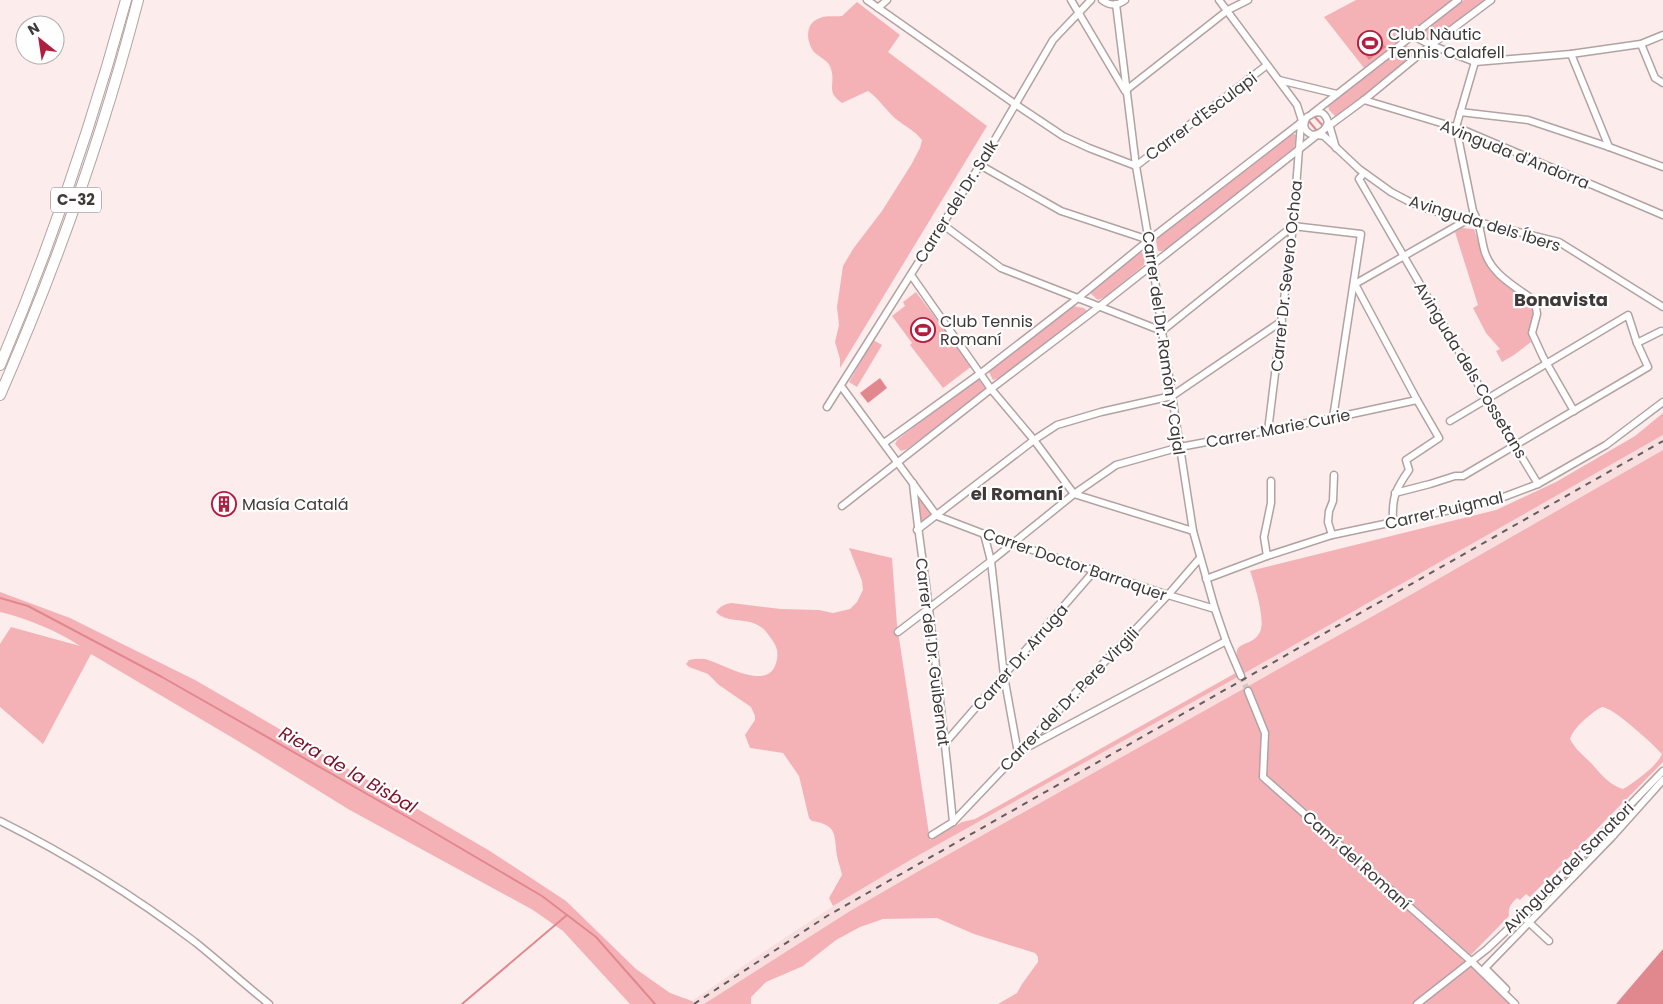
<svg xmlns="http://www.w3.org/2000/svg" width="1663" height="1004" viewBox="0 0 1663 1004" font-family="Poppins,sans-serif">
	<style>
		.built { fill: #f8dedf }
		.green { fill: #f5b2b6; fill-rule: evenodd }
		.water { fill: #e1888f }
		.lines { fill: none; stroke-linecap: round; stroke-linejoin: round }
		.stream { stroke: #e1888f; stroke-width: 2 }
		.minor-tunnel { stroke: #d7c8c8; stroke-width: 6; stroke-dasharray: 6 3; stroke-linecap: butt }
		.minor-casing { stroke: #b2a2a2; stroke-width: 9 }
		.highway-casing { stroke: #b2a2a2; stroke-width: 12 }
		.minor { stroke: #fff; stroke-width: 6 }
		.highway { stroke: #fff; stroke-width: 10 }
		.rail { stroke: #655c5d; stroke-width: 2; stroke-dasharray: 6 6; stroke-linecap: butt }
		.labels { text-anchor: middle; stroke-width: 4.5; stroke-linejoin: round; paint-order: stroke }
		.shield { fill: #fefefe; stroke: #797475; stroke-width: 1 }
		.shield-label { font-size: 15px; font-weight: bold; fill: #40393a }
		.poi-label { font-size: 16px; fill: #40393a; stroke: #fefefe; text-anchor: start }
		.street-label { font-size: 16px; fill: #40393a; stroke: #fefefe }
		.neighbourhood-label { font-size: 18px; font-weight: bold; fill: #40393a; stroke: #fefefe }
		.water-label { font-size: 18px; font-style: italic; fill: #7c122a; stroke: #fefefe }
	</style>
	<rect width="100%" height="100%" fill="#fdecec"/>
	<!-- built -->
	<path class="built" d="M 1663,435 L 1663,450 L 1412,594 L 917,872 L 850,911 L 704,1004 L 695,1004 L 692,1001 L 777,943 L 841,901 L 912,859 L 1243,674 Z"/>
	<!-- green -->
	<g class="green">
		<path d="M 1356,0 L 1452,0 L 1364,68 L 1324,17 Z"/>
		<path d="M 1464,0 L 1486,0 L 1431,42 L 1424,37 L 1422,33 L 1424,31 Z"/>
		<path d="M 857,2 L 900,35 L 888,52 L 987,126 L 840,368 L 840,359 L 835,342 L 839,325 L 837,307 L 843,266 L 853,249 L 882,211 L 911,165 L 920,148 L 922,140 C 915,131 908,128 900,122 C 887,113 880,99 868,91 L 842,103 C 825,91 836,85 831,69 C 829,61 821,58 815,53 C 806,43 804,23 820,18 C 827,15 835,17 842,16 Z"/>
		<path d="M 1405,45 L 1421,51 L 1339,115 L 1336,117 L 1329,110 L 1328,105 Z"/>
		<path d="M 1294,134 L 1296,135 L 1294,150 L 1173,245 L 1162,251 L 1158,251 L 1156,241 L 1158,236 L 1288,136 Z"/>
		<path d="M 1462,228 L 1474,229 C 1482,251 1484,267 1503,283 C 1511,291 1525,295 1531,305 C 1538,318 1524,327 1531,342 L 1514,355 L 1502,362 L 1496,351 L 1500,349 L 1486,333 L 1473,308 L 1478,305 L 1455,232 Z"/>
		<path d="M 1141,252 L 1143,254 L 1145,262 L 1143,266 L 1105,297 L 1098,300 L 1090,293 L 1090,291 Z"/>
		<path d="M 916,292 L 972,366 L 943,388 L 910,345 L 912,343 L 892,316 L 905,306 L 903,302 Z"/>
		<path d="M 1073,306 L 1084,308 L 1087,311 L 1002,377 L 993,380 L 988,370 Z"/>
		<path d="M 873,340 L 882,345 L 857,387 L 849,382 Z"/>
		<path d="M 978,379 L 982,382 L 986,390 L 907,449 L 901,451 L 895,444 L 897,440 L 974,381 Z"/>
		<path d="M 1663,413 L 1663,435 L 1243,674 L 912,859 L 833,906 L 829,898 L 842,875 C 841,869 838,862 837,856 C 834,835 838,825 812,821 L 809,818 L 799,776 L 783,753 L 750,748 L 745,735 L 755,720 L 755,716 L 751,707 L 719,685 L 708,674 L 689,667 L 686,664 L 689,660 C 695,659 702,658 708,660 C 723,664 765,690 775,666 C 777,661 778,656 777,650 C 776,645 773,641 770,637 C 755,612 730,627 716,612 C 720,606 725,604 731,603 L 781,609 L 819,610 L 833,613 L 850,609 L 857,602 L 863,590 L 862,581 L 849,548 L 892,558 L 897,625 L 930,840 L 962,822 L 975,819 L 1241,670 C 1227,636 1250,651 1260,632 C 1266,621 1254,582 1250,571 L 1496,510 L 1556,482 L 1635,436 Z"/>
		<path d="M 1663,450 L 1663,762 L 1530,897 L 1526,894 L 1520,900 L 1517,898 C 1511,904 1508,907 1509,916 L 1465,961 L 1512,1004 L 998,1004 L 1017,993 L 1022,984 L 1038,962 L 1038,957 L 1035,953 L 974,934 L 937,918 L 883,919 L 860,927 L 836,940 L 803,966 L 766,982 L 751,997 L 751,1004 L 704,1004 L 850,911 L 917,872 L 1412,594 ZM 1602,707 C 1613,707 1654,745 1662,754 C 1658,765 1634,783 1623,789 C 1608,784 1601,774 1591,763 C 1583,755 1575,749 1570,739 C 1573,728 1592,712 1602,707 Z"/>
		<path d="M 917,498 L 920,499 L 933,512 L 931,517 L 921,522 L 918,520 Z"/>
		<path d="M 0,592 L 70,618 L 195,680 L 490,851 L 566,901 L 636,969 L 670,993 L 692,1001 L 695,1004 L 630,1004 L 563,931 L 533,910 L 348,809 L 243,744 L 91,654 L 43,744 L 0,707 L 0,644 L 11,627 L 80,646 C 58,631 26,618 0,612 Z"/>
	</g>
	<!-- water -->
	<g class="water">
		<path d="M 1379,39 L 1386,47 L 1369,60 L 1362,51 Z"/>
		<path d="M 880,378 L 887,388 L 868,403 L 860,393 Z"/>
		<path d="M 1663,949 L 1663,1004 L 1616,1004 L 1621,998 Z"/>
	</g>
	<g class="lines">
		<!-- stream -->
		<g class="stream">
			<path d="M 1314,116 L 1324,127"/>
			<path d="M 1308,120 L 1318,132"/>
			<path d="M 0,598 L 28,606 L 162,677 L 416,822 L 542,896 L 596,937 L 655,1004"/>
			<path d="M 462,1004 L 567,915"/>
		</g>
		<!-- minor-tunnel -->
		<path class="minor-tunnel" d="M 1241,676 L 1248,691"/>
		<defs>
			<g id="minor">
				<path d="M 867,0 L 1015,104 L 1063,136 L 1089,148 L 1136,166 L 1267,65"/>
				<path d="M 1071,0 L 1125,91 L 1228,10 L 1248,0"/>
				<path d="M 1102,0 C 1110,6 1117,6 1125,0"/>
				<path d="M 1219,0 L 1297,105 L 1303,124"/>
				<path d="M 1116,4 L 1136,166 L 1153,265 L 1162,331 L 1193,531 L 1215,609 L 1226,641 L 1241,676"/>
				<path d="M 878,8 L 887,0"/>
				<path d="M 1411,35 L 1431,45 L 1475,62 L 1571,54 L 1641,44 L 1663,35"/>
				<path d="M 1641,44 L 1655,78 L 1663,83"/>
				<path d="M 1571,54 L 1609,147"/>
				<path d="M 1475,62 L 1456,127 L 1473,211 C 1481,225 1480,234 1484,249 C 1490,274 1516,287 1535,301 L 1537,314 L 1532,333 L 1543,357 L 1574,411"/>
				<path d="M 1279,80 L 1337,94"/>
				<path d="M 1364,100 L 1461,129 L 1663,215"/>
				<path d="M 1460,112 L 1528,120 L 1609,147 L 1663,167"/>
				<path d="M 1313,113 L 1458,0"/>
				<path d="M 1329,124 L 1336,148"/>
				<path d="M 1326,128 L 1364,100 L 1431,45 L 1491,0"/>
				<path d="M 1317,135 L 1324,136 L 1359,169 L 1391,192 L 1408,201 L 1433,211 L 1559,242 L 1663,307"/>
				<path d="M 980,165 L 1061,211 L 1149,240"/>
				<path d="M 1364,173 L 1359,179 L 1486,398 L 1538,484"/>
				<path d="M 942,224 L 1001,268 L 1162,331 L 1293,226 L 1361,234 L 1333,418"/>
				<path d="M 911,275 L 991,389 L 1034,440 L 1074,494 L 1193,531"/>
				<path d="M 1637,343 L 1661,331"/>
				<path d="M 841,386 L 937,516 L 984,534 L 1168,595 L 1215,609"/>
				<path d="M 827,407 L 980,165 L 1053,40 L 1091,0"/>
				<path d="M 1268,431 L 1293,226 L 1301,123"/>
				<path d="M 884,443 L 981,373 L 1078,298 L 1149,240 L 1299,124 C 1308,116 1322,103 1328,122 C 1326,129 1321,134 1313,135 C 1304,132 1302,125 1307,117"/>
				<path d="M 913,483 C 917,525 924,567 929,609 C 938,680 946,751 953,822"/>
				<path d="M 1395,493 L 1430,484 L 1455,476 L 1463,476 L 1648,367 L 1637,343 L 1628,315 L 1450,421"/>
				<path d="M 842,506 L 991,389 L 1100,306 L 1321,132"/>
				<path d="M 1393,522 C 1392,497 1395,490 1409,470 L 1406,460 L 1439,438 L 1417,400 L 1355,284 L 1467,220"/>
				<path d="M 917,530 L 1034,440 L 1057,425 L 1101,412 L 1172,396 L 1282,321"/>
				<path d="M 984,534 L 991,561 L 1004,676 L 1018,753"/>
				<path d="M 1332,535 L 1328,522 L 1329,511 L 1333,501 L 1334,475"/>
				<path d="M 1267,556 L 1264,537 L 1271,503 L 1271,481"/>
				<path d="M 1206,579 L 1267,556 L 1332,535 L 1493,501 L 1538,484 L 1606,445 L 1663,402"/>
				<path d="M 898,632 L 991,561 L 1074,494 L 1116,465 L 1180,447 L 1333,418 L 1417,400"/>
				<path d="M 1248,691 L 1265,733 L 1263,777 L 1472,962 L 1515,1004"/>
				<path d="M 945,743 L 1095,570"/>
				<path d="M 1024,749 L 1226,641"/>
				<path d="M 0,821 C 68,855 134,896 195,942 C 220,962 244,984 269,1004"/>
				<path d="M 932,835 L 953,822 L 1168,595 L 1200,558"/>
				<path d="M 1522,916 L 1549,941"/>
				<path d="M 1506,989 L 1485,968 L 1612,837 L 1663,780"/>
				<path d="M 1417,1004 L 1487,949 L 1526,912 L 1663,771"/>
			</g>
			<g id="highway">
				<path d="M 0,365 C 50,247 92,124 126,0"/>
				<path d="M 0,395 C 56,267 103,135 138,0"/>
			</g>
		</defs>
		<!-- minor casing -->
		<use href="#minor" class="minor-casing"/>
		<!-- highway casing -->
		<use href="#highway" class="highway-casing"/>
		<!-- minor -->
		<use href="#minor" class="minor"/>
		<!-- highway -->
		<use href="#highway" class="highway"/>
		<!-- rail -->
		<path class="rail" d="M 694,1004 L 827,916 L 1663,441"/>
	</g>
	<!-- icons -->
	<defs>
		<symbol id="stadium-ring" viewBox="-11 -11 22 22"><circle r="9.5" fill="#fefefe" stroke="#b11d3f" stroke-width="1.5"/><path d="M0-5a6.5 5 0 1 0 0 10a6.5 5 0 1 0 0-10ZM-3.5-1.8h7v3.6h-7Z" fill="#b11d3f"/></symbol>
		<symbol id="building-ring" viewBox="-11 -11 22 22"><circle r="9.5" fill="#fefefe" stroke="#b11d3f" stroke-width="1.5"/><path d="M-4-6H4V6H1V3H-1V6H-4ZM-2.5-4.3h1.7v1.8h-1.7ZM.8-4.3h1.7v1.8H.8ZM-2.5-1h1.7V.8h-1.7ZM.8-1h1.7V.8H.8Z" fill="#b11d3f"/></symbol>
	</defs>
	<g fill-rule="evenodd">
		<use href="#stadium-ring" x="1356" y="29" width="28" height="28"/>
		<use href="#stadium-ring" x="909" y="316" width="28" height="28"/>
		<use href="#building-ring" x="210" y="490" width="28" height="28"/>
	</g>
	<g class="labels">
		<!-- shield labels -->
		<rect class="shield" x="51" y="187.5" width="50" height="25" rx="4"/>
		<g class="shield-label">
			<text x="76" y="205">C-32</text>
		</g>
		<!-- poi labels -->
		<g class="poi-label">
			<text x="1388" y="40">Club Nàutic<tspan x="1388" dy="18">Tennis Calafell</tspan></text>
			<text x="940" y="327">Club Tennis<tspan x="940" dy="18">Romaní</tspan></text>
			<text x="242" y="510">Masía Catalá</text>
		</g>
		<!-- street labels -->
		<g class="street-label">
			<text transform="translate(1201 116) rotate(-37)" y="6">Carrer d'Esculapi</text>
			<text transform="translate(1515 154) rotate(22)" y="6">Avinguda d'Andorra</text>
			<text transform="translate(956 201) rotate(-58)" y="6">Carrer del Dr. Salk</text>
			<text transform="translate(1485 223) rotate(17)" y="6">Avinguda dels Íbers</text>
			<text transform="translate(1286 276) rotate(-84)" y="6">Carrer Dr. Severo Ochoa</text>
			<text transform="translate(1164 343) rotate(82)" y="6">Carrer del Dr. Ramón y Cajal</text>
			<text transform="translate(1471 370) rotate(59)" y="6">Avinguda dels Cossetans</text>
			<text transform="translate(1278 428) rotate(-11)" y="6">Carrer Marie Curie</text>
			<text transform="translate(1444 510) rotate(-13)" y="6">Carrer Puigmal</text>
			<text transform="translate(1075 564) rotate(19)" y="6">Carrer Doctor Barraquer</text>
			<text transform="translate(933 652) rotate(83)" y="6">Carrer del Dr. Guibernat</text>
			<text transform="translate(1020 657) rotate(-49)" y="6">Carrer Dr. Arruga</text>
			<text transform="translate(1069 699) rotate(-46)" y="6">Carrer del Dr. Pere Virgili</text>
			<text transform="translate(1357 860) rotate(42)" y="6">Camí del Romaní</text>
			<text transform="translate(1568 867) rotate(-45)" y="6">Avinguda del Sanatori</text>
		</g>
		<!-- neighbourhood labels -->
		<g class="neighbourhood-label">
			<text x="1561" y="306">Bonavista</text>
			<text x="1017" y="500">el Romaní</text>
		</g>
		<!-- water labels -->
		<g class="water-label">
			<text transform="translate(348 770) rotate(30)" y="6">Riera de la Bisbal</text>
		</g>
	</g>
	<!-- north arrow -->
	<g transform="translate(40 40) rotate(330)"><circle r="24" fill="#fefefe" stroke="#b2afb0"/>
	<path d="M0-4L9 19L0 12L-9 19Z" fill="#b11d3f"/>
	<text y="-8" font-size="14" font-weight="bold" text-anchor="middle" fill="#40393a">N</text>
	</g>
</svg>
